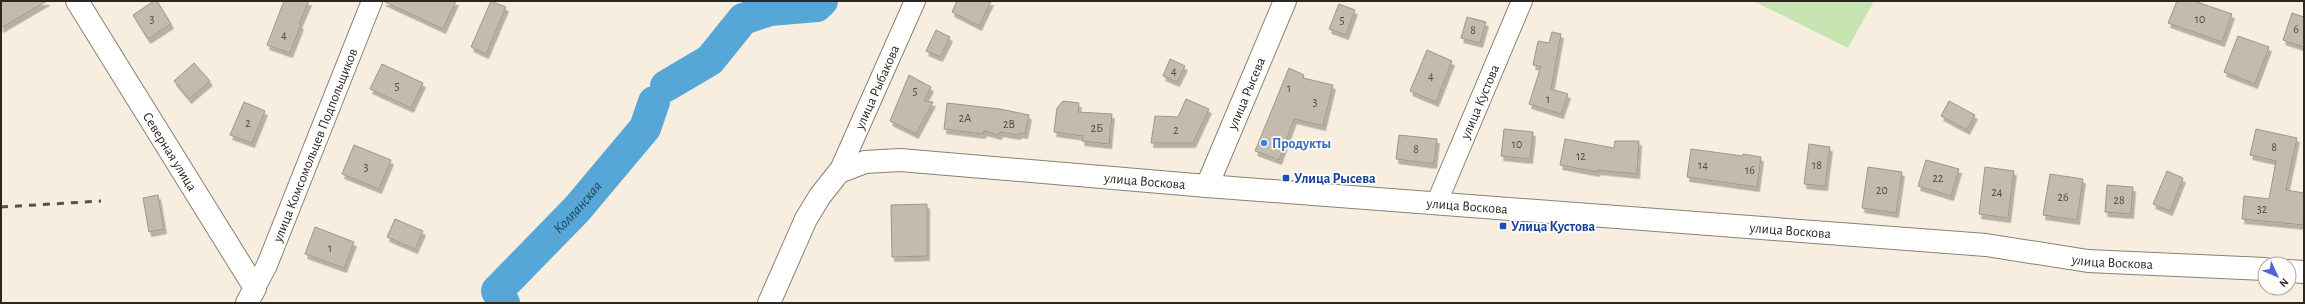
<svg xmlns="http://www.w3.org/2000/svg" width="2305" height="304" viewBox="0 0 2305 304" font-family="'Alegreya Sans',sans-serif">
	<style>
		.green { fill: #c7e5b3 }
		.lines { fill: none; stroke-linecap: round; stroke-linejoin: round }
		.river { stroke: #56a7d7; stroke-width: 32 }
		.building { fill: #c4bbad; stroke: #9f9689; filter: url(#shadow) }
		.minor-casing { stroke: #898174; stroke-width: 22 }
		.tertiary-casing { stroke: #898174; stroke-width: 24 }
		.secondary-casing { stroke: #898174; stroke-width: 24 }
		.minor { stroke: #fff; stroke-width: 20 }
		.tertiary { stroke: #fff; stroke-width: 22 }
		.secondary { stroke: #fff; stroke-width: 22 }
		.rail { stroke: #56524a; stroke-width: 3; stroke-dasharray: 7 7; stroke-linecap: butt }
		.shop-dot { fill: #3f7fe0; stroke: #fefcf9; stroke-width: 1.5 }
		.transit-dot { fill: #1a4fb4; stroke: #fefcf9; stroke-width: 1.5 }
		.labels { text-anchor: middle; stroke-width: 3.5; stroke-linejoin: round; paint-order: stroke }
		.number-label { font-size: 12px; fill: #514d45 }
		.street-label { font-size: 14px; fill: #2b2822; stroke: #fefcf9 }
		.shop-label { font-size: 14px; font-weight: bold; fill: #366cbe; stroke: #fefcf9; text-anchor: start }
		.transit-label { font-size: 14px; font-weight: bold; fill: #164399; stroke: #fefcf9; text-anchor: start }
		.water-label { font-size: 15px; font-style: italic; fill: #1c3f54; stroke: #fefcf9 }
	</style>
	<defs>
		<filter id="shadow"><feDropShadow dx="2.5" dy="4.5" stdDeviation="0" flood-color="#0004"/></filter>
	</defs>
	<rect width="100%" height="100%" fill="#f7eedf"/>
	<!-- green -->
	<path class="green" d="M 1753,1 L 1874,1 L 1848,48 Z"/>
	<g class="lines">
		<!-- river -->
		<g class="river">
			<path d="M 666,86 L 710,60 L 743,19 L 770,10 L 817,6 L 822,1"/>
			<path id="s1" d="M 504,303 L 497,291 L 577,209 L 645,128 L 654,102"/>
		</g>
	</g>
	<!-- building -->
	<g class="building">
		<path d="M 1,1 L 47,1 L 1,28 Z"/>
		<path d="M 154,1 L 157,1 L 171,24 L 148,39 L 133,15 Z"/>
		<path d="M 284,1 L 309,1 L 299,24 L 301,25 L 290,53 L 267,45 Z"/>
		<path d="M 383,1 L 456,1 L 443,29 Z"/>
		<path d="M 491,1 L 506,7 L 486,54 L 471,47 Z"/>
		<path d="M 957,1 L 991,1 L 979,26 L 952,12 Z"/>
		<path d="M 2177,1 L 2194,1 L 2232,14 L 2222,42 L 2168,23 Z"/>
		<path d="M 1339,4 L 1355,10 L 1346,35 L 1329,29 Z"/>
		<path d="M 2292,13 L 2304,17 L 2304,47 L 2283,40 Z"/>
		<path d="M 1467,17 L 1486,22 L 1480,43 L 1461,38 Z"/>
		<path d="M 936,30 L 950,37 L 940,57 L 926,51 Z"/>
		<path d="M 1552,32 L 1561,34 L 1551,89 L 1568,94 L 1561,114 L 1529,104 L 1541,66 L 1533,65 L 1538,41 L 1549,43 Z"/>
		<path d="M 2238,36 L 2269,47 L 2255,84 L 2224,72 Z"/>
		<path d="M 1427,50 L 1452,61 L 1436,102 L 1410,91 Z"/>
		<path d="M 1170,59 L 1185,66 L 1177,82 L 1163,76 Z"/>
		<path d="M 194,63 L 210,81 L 189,99 L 174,81 Z"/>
		<path d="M 382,64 L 423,83 L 411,108 L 370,89 Z"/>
		<path d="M 1289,68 L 1304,75 L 1303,78 L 1333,85 L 1323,126 L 1294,119 L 1279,160 L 1255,151 Z"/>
		<path d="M 909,75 L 931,87 L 924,101 L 933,102 L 916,134 L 890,121 Z"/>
		<path d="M 1186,99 L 1209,109 L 1193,143 L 1151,143 L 1155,116 L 1178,117 Z"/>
		<path d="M 1063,101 L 1079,103 L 1078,112 L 1112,114 L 1109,144 L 1082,141 L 1083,136 L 1054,132 L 1057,108 Z"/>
		<path d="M 1949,101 L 1975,115 L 1967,130 L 1941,116 Z"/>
		<path d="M 244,102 L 265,111 L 252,143 L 230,135 Z"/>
		<path d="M 947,103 L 1000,109 L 1029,115 L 1025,134 L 1019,133 L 1018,135 L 1000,132 L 999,135 L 984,131 L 983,134 L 944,129 Z"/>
		<path d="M 1504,129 L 1533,132 L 1530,159 L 1501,156 Z"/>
		<path d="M 2256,129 L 2297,138 L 2286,190 L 2304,193 L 2304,225 L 2242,219 L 2244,196 L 2269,199 L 2276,161 L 2250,155 Z"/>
		<path d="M 1399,135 L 1437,139 L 1434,164 L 1396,159 Z"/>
		<path d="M 1565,139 L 1614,148 L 1615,141 L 1639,141 L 1637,174 L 1597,170 L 1597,172 L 1560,165 Z"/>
		<path d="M 1809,144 L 1830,147 L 1825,186 L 1804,184 Z"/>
		<path d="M 354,145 L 391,160 L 379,189 L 342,174 Z"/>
		<path d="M 1691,149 L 1743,156 L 1743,154 L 1761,157 L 1757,187 L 1687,177 Z"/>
		<path d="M 1926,160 L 1959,169 L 1951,196 L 1918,186 Z"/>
		<path d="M 1868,167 L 1902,172 L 1896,213 L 1862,208 Z"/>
		<path d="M 1985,167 L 2014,171 L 2008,218 L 1979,214 Z"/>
		<path d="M 2167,171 L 2183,178 L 2170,211 L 2153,204 Z"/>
		<path d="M 2050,174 L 2083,179 L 2077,220 L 2043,215 Z"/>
		<path d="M 2107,185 L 2133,187 L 2131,214 L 2105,212 Z"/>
		<path d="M 158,195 L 164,229 L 149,232 L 143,198 Z"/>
		<path d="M 927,204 L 927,256 L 892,257 L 891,205 Z"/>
		<path d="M 395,219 L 423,231 L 415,249 L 387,237 Z"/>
		<path d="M 315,227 L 354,242 L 344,268 L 305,254 Z"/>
	</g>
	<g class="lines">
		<defs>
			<g id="minor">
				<path id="s2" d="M 839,172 L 915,1"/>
				<path id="s3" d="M 1437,202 L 1522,1"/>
				<path id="s4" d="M 255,288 L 267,265 L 372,1"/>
			</g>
			<g id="tertiary">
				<path id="s5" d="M 77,1 L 255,288 L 247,303"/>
				<path id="s6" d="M 1207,186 L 1986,245 L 2088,261 L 2265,269"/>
				<path d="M 2289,271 L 2304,272"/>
			</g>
			<g id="secondary">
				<path id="s7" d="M 769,303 L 806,219 L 820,196 L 839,172 L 865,162 L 900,160 L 1207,186 L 1285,1"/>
			</g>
		</defs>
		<!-- minor casing -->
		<use href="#minor" class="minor-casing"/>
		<!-- tertiary casing -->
		<use href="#tertiary" class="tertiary-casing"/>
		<!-- secondary casing -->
		<use href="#secondary" class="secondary-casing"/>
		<!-- minor -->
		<use href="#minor" class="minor"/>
		<!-- tertiary -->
		<use href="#tertiary" class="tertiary"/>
		<!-- secondary -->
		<use href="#secondary" class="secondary"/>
		<!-- rail -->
		<path class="rail" d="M 1,207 L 101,201"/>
	</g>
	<!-- markers -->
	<circle class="shop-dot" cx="1264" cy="143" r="4"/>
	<g class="transit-dot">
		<rect x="1282" y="174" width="8" height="8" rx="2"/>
		<rect x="1499" y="222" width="8" height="8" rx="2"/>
	</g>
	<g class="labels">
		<!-- number labels -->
		<g class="number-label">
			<text x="152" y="23">3</text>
			<text x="2200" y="23">10</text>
			<text x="1342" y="24">5</text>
			<text x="2296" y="33">6</text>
			<text x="1473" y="34">8</text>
			<text x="284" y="39">4</text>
			<text x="1174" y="75">4</text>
			<text x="1431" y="80">4</text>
			<text x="397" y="90">5</text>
			<text x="1289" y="92">1</text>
			<text x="915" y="95">5</text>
			<text x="1548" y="103">1</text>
			<text x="1315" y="106">3</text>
			<text x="965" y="122">2А</text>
			<text x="248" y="127">2</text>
			<text x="1009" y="128">2В</text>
			<text x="1097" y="132">2Б</text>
			<text x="1176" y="134">2</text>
			<text x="1517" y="148">10</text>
			<text x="2274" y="151">8</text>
			<text x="1416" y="153">8</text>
			<text x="1581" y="160">12</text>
			<text x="1703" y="169">14</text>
			<text x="1817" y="169">18</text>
			<text x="366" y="171">3</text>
			<text x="1750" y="174">16</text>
			<text x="1938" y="182">22</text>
			<text x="1882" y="194">20</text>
			<text x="1997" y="196">24</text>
			<text x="2063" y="201">26</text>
			<text x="2119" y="204">28</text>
			<text x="2262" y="213">32</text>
			<text x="330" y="252">1</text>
		</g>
		<!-- street labels -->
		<g class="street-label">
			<text dy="5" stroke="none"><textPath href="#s2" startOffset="93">улица Рыбакова</textPath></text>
			<text dy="5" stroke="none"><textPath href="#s7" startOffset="621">улица Рысева</textPath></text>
			<text dy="5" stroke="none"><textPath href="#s3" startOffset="109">улица Кустова</textPath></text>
			<text dy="5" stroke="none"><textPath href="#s4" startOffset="155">улица Комсомольцев Подпольщиков</textPath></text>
			<text dy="5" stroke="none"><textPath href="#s5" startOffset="177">Северная улица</textPath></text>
			<text dy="5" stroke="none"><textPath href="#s7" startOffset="458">улица Воскова</textPath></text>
			<text dy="5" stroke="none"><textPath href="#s6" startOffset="261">улица Воскова</textPath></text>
			<text dy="5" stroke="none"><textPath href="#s6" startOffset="585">улица Воскова</textPath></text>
			<text dy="5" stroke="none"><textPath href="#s6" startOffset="909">улица Воскова</textPath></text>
		</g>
		<!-- shop labels -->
		<g class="shop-label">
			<text x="1272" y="148">Продукты</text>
		</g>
		<!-- transit labels -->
		<g class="transit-label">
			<text x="1294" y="183">Улица Рысева</text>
			<text x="1511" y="231">Улица Кустова</text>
		</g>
		<!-- water labels -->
		<g class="water-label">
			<text dy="5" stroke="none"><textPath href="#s1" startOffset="130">Колпанская</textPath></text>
		</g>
	</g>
	<!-- border -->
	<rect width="2305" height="304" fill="none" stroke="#2b2822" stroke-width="4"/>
	<!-- north arrow -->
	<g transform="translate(2277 276) rotate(134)"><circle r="19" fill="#fefcf9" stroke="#aaa7a3"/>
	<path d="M0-3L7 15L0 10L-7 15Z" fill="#5063d9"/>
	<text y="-6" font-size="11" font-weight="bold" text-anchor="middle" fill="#2b2822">N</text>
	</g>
</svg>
